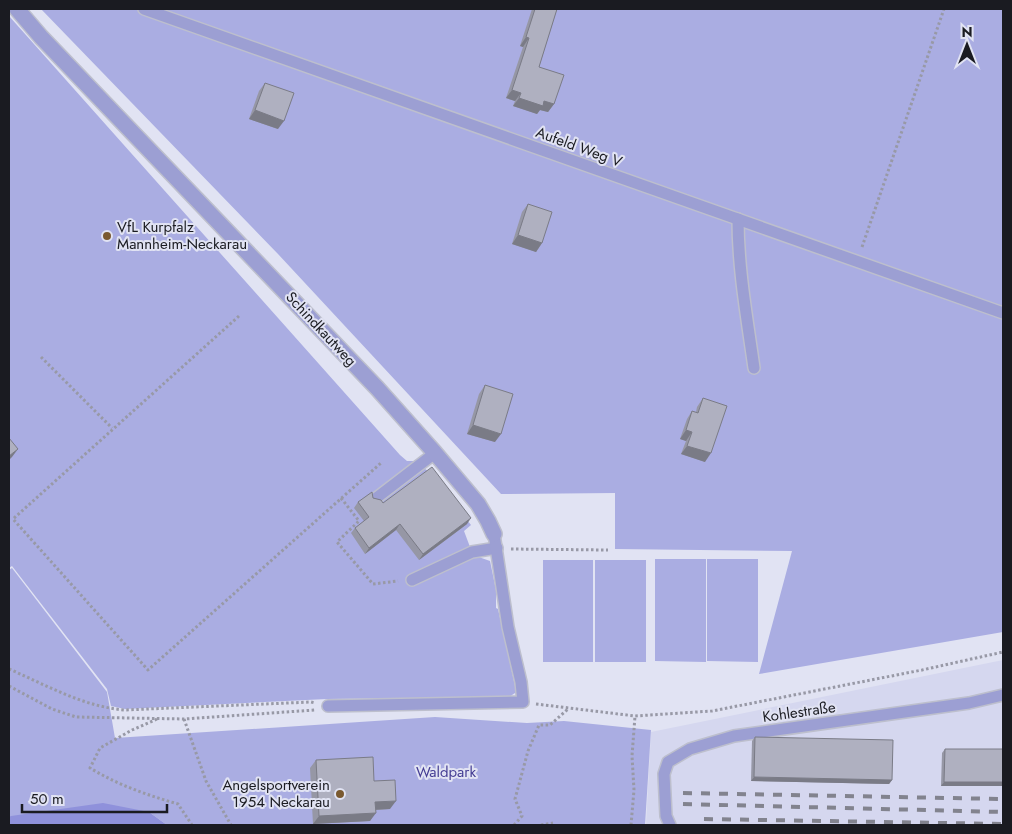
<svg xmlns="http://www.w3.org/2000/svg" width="1012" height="834" viewBox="0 0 1012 834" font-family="Jost,sans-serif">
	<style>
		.built { fill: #d5d7ef }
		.green { fill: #aaade2 }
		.water { fill: #8f91db }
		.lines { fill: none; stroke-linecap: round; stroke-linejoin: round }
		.lane-casing { stroke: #bdbfcd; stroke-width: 14 }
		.street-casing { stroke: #bdbfcd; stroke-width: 18 }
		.path { stroke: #9899a6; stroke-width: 3; stroke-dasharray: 2.5 2.5; stroke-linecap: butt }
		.lane { stroke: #9c9fd3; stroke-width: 11 }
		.street { stroke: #9c9fd3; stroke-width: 15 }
		.rail { stroke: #82838e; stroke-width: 4; stroke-dasharray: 9 9; stroke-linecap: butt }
		.wall { fill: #9697a5 }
		.shaded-wall { fill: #7a7b86 }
		.building { fill: #afb0c0; stroke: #7a7b86 }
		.poi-dot { fill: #7a592f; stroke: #e1e3f3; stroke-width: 2 }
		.labels { text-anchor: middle; stroke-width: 4; stroke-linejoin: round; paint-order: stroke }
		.street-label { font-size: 15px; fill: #1a1b21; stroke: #e1e3f3 }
		.poi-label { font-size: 15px; fill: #1a1b21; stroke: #e1e3f3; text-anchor: start }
		.park-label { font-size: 15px; fill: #433c93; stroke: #e1e3f3 }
	</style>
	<rect width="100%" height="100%" fill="#e1e3f3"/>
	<!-- built -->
	<path class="built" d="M 1003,660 L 1003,825 L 646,825 L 651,732 Z"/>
	<!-- green -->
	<g class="green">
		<path d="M 41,9 L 1003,9 L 1003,632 L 759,674 L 792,551 L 615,549 L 615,493 L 501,494 L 278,254 Z"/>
		<path d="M 9,16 L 400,455 L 407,461 L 415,461 L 429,472 L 471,525 L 464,531 L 473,555 L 490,561 L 496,590 L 496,608 L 498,609 L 515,686 L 515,693 L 509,697 L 327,699 L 125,709 L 111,706 L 107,689 L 12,566 L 9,568 Z"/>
		<path d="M 655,559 L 706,559 L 706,662 L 655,661 Z"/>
		<path d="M 707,559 L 758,559 L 758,662 L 707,661 Z"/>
		<rect x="543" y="560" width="50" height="102"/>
		<rect x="595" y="560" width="51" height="102"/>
		<path d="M 12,568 L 107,692 L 115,738 L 435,717 L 527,723 L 564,721 L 651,730 L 645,825 L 167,825 L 149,812 L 9,817 L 9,570 Z"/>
	</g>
	<!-- water -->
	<path class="water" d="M 103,803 L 149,812 L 167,825 L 9,825 L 9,817 L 11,816 Z"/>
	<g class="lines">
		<defs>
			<g id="lane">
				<path d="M 144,9 L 1003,313"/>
				<path d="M 738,219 C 738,269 747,318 754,368"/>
				<path d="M 375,499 L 435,453"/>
				<path d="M 412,580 L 472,552 L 497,548"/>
				<path d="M 328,706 L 523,702 L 521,682 L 508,627 L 494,534"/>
				<path d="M 670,825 L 666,816 L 664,774 L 668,762 L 690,749 L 734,736 L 969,703 L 1003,695"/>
			</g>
			<path id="street" d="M 17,9 L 41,37 L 377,388 L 435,453 L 478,504 L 488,521 L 494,534"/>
		</defs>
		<!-- lane casing -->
		<use href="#lane" class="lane-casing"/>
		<!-- street casing -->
		<use href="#street" class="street-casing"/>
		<!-- path -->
		<g class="path">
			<path d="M 862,247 L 944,9"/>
			<path d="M 239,316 L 13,519 L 148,670 L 381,463"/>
			<path d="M 41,357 L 112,428"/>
			<path d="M 341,498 L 359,521 L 337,542 L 373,584 L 398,581"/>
			<path d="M 511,549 L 608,550"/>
			<path d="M 9,669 C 46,685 84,707 125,710 L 311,702 L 315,703"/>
			<path d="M 9,686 L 52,709 L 76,717 L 184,719 L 315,710"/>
			<path d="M 536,704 L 635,716 L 712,711 L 922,670 L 1003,652"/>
			<path d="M 157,719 L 132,730 L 100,748 L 90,768 C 118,785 147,795 178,804 L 192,825"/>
			<path d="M 184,719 L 206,781 L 231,825"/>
			<path d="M 514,825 L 522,816 L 515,799 L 528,751 L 539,725 L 550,725 L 568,709"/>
			<path d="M 541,825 L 553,823"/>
			<path d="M 631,825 L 634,790 L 632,756 L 635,716"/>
		</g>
		<!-- lane -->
		<use href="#lane" class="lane"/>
		<!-- street -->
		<use href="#street" class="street"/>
		<!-- rail -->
		<g class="rail">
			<path d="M 683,793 L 1003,799"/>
			<path d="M 683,804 L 1003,812"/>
			<path d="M 704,819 L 1003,824"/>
		</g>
	</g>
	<!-- wall -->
	<g class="wall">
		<path d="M 532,9 L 557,9 L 539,67 L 554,104 L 548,112 L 540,110 L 537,114 L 513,106 L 515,101 L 506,98 L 523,47 L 520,46 Z"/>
		<path d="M 265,83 L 278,129 L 249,119 L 259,91 Z"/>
		<path d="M 528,204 L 542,243 L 536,252 L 512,244 L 522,212 Z"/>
		<path d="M 485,385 L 495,442 L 467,434 L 479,394 Z"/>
		<path d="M 703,398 L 705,462 L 681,454 L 686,441 L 680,439 L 687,419 L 692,411 L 696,412 L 697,407 Z"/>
		<path d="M 373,498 L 383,503 L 467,524 L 419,560 L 396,530 L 365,554 L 351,533 L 355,528 L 364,521 L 354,508 L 358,502 Z"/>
		<path d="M 755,737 L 892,780 L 889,784 L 751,781 L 752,741 Z"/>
		<path d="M 945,749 L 1003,786 L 941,786 L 942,753 Z"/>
		<path d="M 316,760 L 374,781 L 390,809 L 376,810 L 370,821 L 313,824 L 310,768 Z"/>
	</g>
	<!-- shaded-wall -->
	<g class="shaded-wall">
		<path d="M 526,37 L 529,38 L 523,47 L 520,46 Z"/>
		<path d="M 512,90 L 521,93 L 515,101 L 506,98 Z"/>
		<path d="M 519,98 L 544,101 L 554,104 L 548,112 L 540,110 L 537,114 L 513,106 Z"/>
		<path d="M 255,110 L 284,121 L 278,129 L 249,119 Z"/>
		<path d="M 518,235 L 542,243 L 536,252 L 512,244 Z"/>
		<path d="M 473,425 L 501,434 L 495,442 L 467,434 Z"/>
		<path d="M 686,430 L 692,432 L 686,441 L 680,439 Z"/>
		<path d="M 687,446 L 711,453 L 705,462 L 681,454 Z"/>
		<path d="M 18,449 L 12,457 L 9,460 L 9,456 Z"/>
		<path d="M 471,518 L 467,524 L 419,560 L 423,554 Z"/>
		<path d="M 400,524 L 396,530 L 365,554 L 369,548 Z"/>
		<path d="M 754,777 L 892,780 L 889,784 L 751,781 Z"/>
		<path d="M 944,782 L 1003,782 L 1003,786 L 941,786 Z"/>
		<path d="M 396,801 L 390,809 L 370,810 L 375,802 Z"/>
		<path d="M 376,813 L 370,821 L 313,824 L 319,816 Z"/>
	</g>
	<!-- building -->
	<g class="building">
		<path d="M 535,9 L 557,9 L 539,67 L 564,75 L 554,104 L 544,101 L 543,106 L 519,98 L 521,93 L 512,90 L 529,38 L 526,37 Z"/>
		<path d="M 265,83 L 294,93 L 284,121 L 255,110 Z"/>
		<path d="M 528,204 L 552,212 L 542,243 L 518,235 Z"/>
		<path d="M 485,385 L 513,394 L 501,434 L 473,425 Z"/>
		<path d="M 703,398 L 727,406 L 711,453 L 687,446 L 692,432 L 686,430 L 692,411 L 698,413 Z"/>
		<path d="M 9,438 L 18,449 L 9,456 Z"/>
		<path d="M 432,467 L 471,518 L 423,554 L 400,524 L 369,548 L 355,528 L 369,517 L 358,502 L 372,492 L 373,498 L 381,500 L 383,503 Z"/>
		<path d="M 755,737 L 893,740 L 892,780 L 754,777 Z"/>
		<path d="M 945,749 L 1003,749 L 1003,782 L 944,782 Z"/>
		<path d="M 373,757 L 374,781 L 395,780 L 396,801 L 375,802 L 376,813 L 319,816 L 316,760 Z"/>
	</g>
	<!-- markers -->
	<g class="poi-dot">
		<circle cx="107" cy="236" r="5"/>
		<circle cx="340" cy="794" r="5"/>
	</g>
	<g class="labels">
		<!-- street labels -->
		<g class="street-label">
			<text transform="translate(579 147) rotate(20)" y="5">Aufeld Weg V</text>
			<text transform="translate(321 329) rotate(47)" y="5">Schindkautweg</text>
			<text transform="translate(799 712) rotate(-8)" y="5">Kohlestraße</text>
		</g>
		<!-- poi labels -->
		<g class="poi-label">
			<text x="117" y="232">VfL Kurpfalz<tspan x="117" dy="17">Mannheim-Neckarau</tspan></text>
			<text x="330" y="790" text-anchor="end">Angelsportverein<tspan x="330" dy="17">1954 Neckarau</tspan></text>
		</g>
		<!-- park labels -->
		<g class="park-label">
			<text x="446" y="777">Waldpark</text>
		</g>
	</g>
	<!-- border -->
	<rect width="1012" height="834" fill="none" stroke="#1a1b21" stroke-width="20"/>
	<!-- north arrow -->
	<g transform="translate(967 45)" stroke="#e1e3f3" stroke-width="4" paint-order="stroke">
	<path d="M0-4L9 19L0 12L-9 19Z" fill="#1a1b21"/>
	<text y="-8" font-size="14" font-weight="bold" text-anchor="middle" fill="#1a1b21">N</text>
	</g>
	<!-- scale -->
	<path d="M22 804v8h145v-8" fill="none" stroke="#1a1b21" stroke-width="2.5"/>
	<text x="30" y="804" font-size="15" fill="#1a1b21" stroke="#e1e3f3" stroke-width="4" paint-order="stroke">50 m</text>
</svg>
